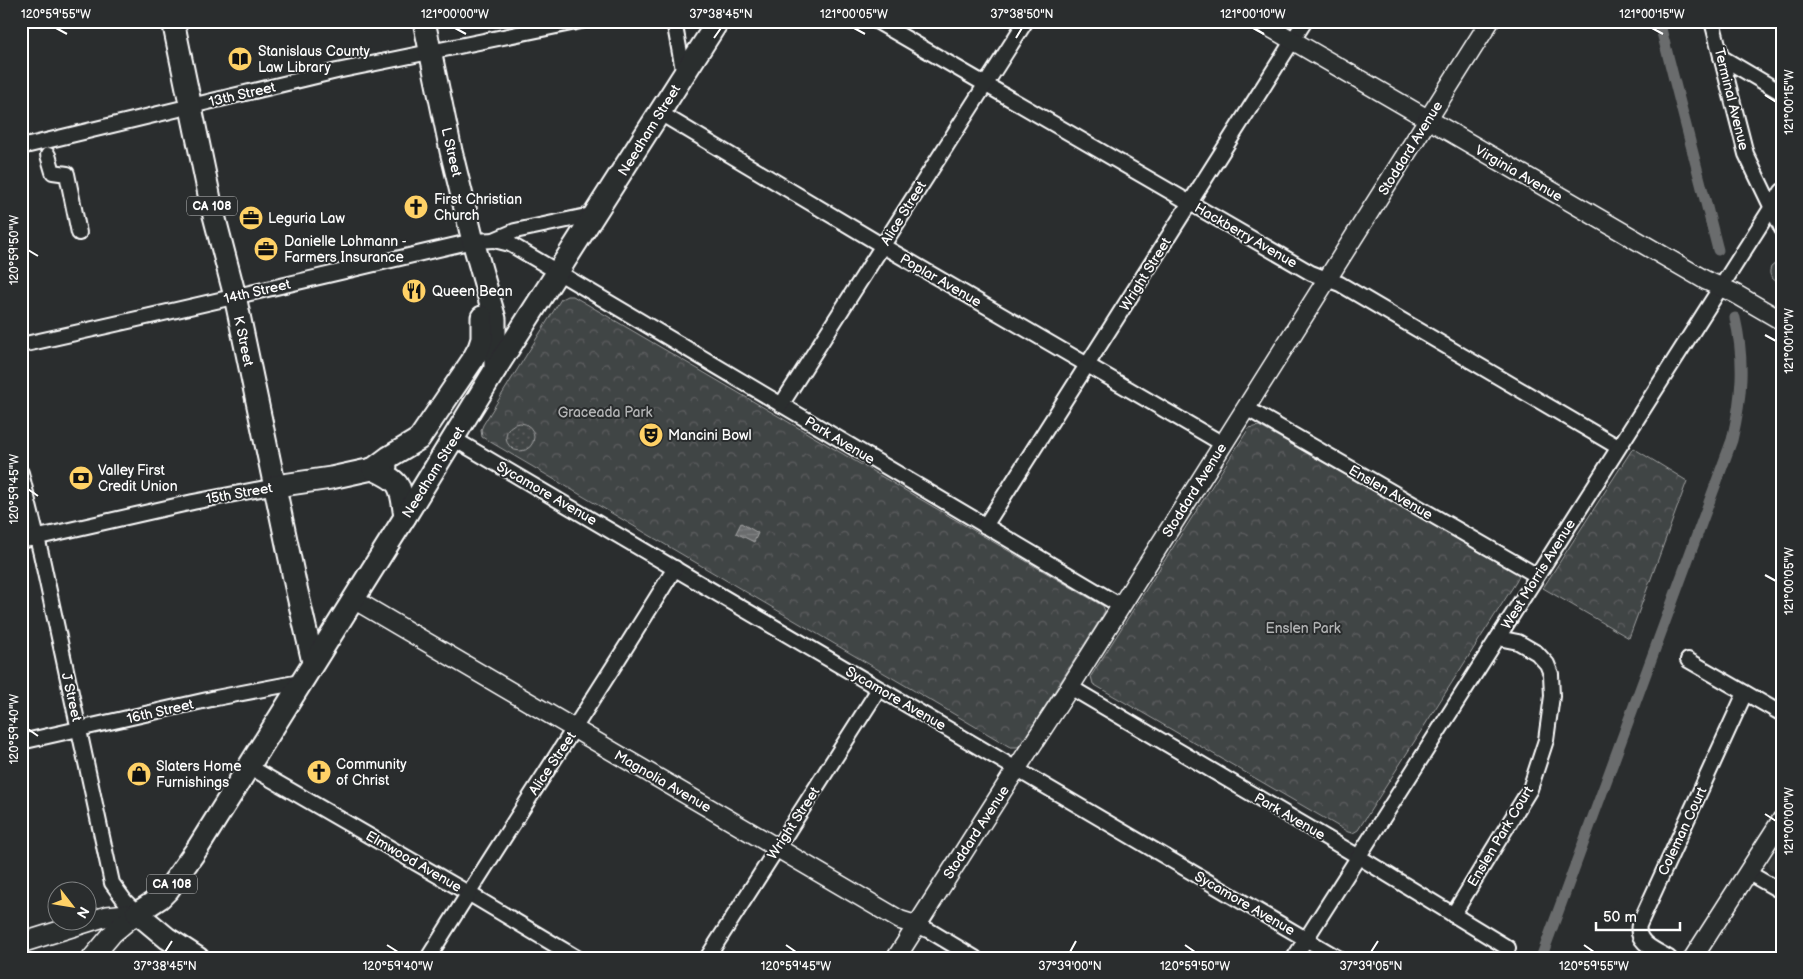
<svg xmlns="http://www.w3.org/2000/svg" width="1803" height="979" viewBox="0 0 1803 979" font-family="'Balsamiq Sans',sans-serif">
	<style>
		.built { fill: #373a3b }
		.park { fill: url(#park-crowns); stroke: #a0a2a2 }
		.garden { fill: url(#garden-dots); stroke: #a0a2a2 }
		.water { fill: url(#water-rules); stroke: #a6a7a7 }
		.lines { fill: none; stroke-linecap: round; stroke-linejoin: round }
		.canal { stroke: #6a6c6d; stroke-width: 11 }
		.minor-casing { stroke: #fff; stroke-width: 18 }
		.tertiary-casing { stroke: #fff; stroke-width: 21 }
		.secondary-casing { stroke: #fff; stroke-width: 22 }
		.primary-casing { stroke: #fff; stroke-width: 25 }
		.minor { stroke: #2a2d2e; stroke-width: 14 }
		.tertiary { stroke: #2a2d2e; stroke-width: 18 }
		.secondary { stroke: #2a2d2e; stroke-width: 19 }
		.primary { stroke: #2a2d2e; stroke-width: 21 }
		.ticks { fill: none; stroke: #fff; stroke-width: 2 }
		.labels { text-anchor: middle; stroke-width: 4; stroke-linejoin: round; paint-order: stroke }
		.shield { fill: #2a2d2e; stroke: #bfc0c0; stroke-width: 1 }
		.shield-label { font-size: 12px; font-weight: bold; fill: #fff }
		.poi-label { font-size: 14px; fill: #fff; stroke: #2a2d2e; text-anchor: start }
		.street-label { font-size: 14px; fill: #fff; stroke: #2a2d2e }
		.park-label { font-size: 14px; fill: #b3b4b5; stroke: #2a2d2e }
		.neatline { fill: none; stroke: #fff; stroke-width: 2 }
		.ticks-label { font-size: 12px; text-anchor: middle; fill: #fff }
	</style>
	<defs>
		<pattern id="park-crowns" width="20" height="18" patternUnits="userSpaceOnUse" patternTransform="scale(1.25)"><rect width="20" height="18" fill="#414445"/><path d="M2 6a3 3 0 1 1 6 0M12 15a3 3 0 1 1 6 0" fill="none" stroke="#5e6061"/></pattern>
		<pattern id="garden-dots" width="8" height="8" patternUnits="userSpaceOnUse" patternTransform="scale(1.25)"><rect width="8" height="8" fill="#414445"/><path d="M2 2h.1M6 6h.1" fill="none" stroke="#5e6061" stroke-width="1.8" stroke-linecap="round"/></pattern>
		<pattern id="water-rules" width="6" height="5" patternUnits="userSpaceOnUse" patternTransform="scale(1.25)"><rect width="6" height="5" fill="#6a6c6d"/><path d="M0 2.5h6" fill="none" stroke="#808283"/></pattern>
	</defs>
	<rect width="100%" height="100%" fill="#2a2d2e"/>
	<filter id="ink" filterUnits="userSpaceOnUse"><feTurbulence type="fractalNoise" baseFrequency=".02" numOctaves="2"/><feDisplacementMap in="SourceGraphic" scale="10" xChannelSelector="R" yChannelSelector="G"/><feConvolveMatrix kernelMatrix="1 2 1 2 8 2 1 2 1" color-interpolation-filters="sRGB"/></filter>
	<g filter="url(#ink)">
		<!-- built -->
		<path class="built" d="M 1782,843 L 1782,876 L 1769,869 L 1768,864 Z"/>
		<!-- park -->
		<g class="park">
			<path d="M 1777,262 L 1782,262 L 1782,285 C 1774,280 1767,277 1771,267 Z"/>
			<path d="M 567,296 L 573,296 L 1103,606 L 1105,611 L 1103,615 L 1021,744 L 1018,747 L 1010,747 L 482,437 L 481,430 L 483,425 L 561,299 Z"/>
			<path d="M 1259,426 L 1520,574 L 1516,582 L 1358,830 L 1353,833 L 1348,832 L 1093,684 L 1091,676 L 1249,428 Z"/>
			<path d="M 1633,448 L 1687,481 L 1629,638 L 1543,588 Z"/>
		</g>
		<!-- garden -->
		<circle class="garden" cx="520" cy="437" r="14"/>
		<!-- water -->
		<path class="water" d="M 741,523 L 758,533 L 754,542 L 736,533 Z"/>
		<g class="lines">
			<!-- canal -->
			<g class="canal">
				<path d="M 1659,21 L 1718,250"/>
				<path d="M 1541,958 L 1732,440 C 1742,397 1745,361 1735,318"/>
			</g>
			<defs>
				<g id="minor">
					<path d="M 674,21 L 684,75"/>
					<path d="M 876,21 L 1311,273 L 1340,284 L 1618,447"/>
					<path d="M 1712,21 L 1746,154 L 1782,229"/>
					<path d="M 1721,57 L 1782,93"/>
					<path d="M 660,113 L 883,246 L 1223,444"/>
					<path d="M 21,147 L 337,71 L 581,21"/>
					<path d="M 48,155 L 53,172 L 67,174 L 79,233"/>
					<path d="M 494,240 L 510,244 L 539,261 L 1121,606"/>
					<path d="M 21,345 C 172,312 322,276 473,241 L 494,240 L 515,231 L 596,214"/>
					<path d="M 781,405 L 1026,21"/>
					<path d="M 1246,408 L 1536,575"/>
					<path d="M 454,439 L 1338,958"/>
					<path d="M 21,473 L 41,554 L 112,883 L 125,901 L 137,913"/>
					<path d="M 985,526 L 1305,21"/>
					<path d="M 21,541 L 193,502 L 276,486"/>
					<path d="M 1688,660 L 1782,714"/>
					<path d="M 1070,687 L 1359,857 L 1508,948"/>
					<path d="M 21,742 L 216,698 L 300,682"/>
					<path d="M 250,767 L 468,893 L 577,958"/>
					<path d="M 1747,872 L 1782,892"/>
					<path d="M 1453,915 L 1530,789 L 1546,740 L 1552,696 L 1551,674 L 1547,664 L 1537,653 L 1518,642 L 1498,638"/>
					<path d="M 916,925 L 930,931 L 975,958"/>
					<path d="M 428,958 C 509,827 595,699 675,568"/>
					<path d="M 707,958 L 879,689"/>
					<path d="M 1294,958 L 1782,191"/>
					<path d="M 1669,958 C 1656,950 1635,943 1639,925 L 1745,693"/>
				</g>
				<g id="tertiary">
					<path d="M 1259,21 L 1705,280 L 1734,293 L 1782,321"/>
					<path d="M 353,599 L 900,920 L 916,925"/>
					<path d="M 896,958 L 1017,768 L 1070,687 L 1490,21"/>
					<path d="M 1693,958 L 1782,819"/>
				</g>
				<g id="secondary">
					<path d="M 21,943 L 107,916 L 137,913"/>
					<path d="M 92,958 L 113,933 L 137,913"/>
				</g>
				<g id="primary">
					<path d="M 173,21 L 211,204 L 235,296 L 295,583 L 313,662"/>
					<path d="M 424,21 L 451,151 L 473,241 L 495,319 L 495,370"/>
					<path d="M 276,486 L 331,478 L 386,466"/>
					<path d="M 405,517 C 400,485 403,483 373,469 L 389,457 L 419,439 L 472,361 L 479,348 L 482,339 L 482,317"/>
					<path d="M 198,958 L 167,938 L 137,913 L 160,898 L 168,890 L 199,846 L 405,517 L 495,370 L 718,21"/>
				</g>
			</defs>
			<!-- minor casing -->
			<use href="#minor" class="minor-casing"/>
			<!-- tertiary casing -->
			<use href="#tertiary" class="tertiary-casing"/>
			<!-- secondary casing -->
			<use href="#secondary" class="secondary-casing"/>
			<!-- primary casing -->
			<use href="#primary" class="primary-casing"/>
			<!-- minor -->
			<use href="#minor" class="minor"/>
			<!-- tertiary -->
			<use href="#tertiary" class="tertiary"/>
			<!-- secondary -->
			<use href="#secondary" class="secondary"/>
			<!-- primary -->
			<use href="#primary" class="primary"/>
		</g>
	</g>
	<!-- ticks -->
	<path class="ticks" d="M 56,28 L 67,34M 455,28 L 466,34M 854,28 L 865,34M 1253,28 L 1264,34M 1652,28 L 1663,34M 714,38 L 721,28M 1016,38 L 1022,28M 1765,95 L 1776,102M 28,250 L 38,256M 1765,335 L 1776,341M 28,489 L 38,496M 1765,575 L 1776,581M 28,729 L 38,736M 1765,814 L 1776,821M 387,945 L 398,952M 786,945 L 796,952M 1185,945 L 1195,952M 1584,945 L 1594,952M 165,952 L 172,941M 1070,952 L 1076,941M 1371,952 L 1378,941"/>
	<!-- icons -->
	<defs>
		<symbol id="library-disc" viewBox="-11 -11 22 22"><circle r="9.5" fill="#ffd166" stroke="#2a2d2e"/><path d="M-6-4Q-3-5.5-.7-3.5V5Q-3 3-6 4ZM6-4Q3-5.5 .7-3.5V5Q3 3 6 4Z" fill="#111"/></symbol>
		<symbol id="church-disc" viewBox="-11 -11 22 22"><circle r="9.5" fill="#ffd166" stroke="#2a2d2e"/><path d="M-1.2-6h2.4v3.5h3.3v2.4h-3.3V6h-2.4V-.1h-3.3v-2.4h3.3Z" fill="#111"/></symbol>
		<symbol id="office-disc" viewBox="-11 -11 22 22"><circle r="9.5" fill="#ffd166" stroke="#2a2d2e"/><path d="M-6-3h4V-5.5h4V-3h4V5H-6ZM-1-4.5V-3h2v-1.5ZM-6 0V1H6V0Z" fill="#111"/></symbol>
		<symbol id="restaurant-disc" viewBox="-11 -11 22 22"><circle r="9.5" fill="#ffd166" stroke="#2a2d2e"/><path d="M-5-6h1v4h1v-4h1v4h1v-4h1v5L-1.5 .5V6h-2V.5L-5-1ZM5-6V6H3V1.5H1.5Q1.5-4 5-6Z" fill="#111"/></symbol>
		<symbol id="theatre-disc" viewBox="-11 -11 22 22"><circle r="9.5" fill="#ffd166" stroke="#2a2d2e"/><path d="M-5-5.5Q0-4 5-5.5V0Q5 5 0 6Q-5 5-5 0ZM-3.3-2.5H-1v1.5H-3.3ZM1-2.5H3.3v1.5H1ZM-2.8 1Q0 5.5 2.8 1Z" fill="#111"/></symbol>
		<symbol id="bank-disc" viewBox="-11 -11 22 22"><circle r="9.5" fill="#ffd166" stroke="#2a2d2e"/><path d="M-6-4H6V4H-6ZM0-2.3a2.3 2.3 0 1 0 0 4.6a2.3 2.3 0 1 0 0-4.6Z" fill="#111"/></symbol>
		<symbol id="shop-disc" viewBox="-11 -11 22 22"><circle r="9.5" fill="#ffd166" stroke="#2a2d2e"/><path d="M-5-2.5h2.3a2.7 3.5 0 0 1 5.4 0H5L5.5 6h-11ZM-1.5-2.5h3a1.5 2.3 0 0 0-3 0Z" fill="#111"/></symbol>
	</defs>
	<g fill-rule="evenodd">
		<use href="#library-disc" x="226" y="45" width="28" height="28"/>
		<use href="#church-disc" x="402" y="193" width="28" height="28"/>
		<use href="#office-disc" x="237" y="204" width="28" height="28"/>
		<use href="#office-disc" x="252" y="235" width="28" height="28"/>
		<use href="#restaurant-disc" x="400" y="277" width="28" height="28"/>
		<use href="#theatre-disc" x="637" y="421" width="28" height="28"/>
		<use href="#bank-disc" x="67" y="464" width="28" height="28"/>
		<use href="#church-disc" x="305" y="758" width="28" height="28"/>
		<use href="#shop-disc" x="125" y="760" width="28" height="28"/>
	</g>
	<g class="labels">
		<!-- shield labels -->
		<g class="shield">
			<rect x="187" y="196.5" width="50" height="19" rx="4"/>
			<rect x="147" y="874.5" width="50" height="19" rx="4"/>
		</g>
		<g class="shield-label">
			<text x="212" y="210">CA 108</text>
			<text x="172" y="888">CA 108</text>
		</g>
		<!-- poi labels -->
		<g class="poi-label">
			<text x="258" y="56">Stanislaus County<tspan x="258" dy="16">Law Library</tspan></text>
			<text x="434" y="204">First Christian<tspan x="434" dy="16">Church</tspan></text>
			<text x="268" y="223">Leguria Law</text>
			<text x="284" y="246">Danielle Lohmann -<tspan x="284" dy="16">Farmers Insurance</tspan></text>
			<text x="432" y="296">Queen Bean</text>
			<text x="668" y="440">Mancini Bowl</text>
			<text x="98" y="475">Valley First<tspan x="98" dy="16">Credit Union</tspan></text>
			<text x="336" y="769">Community<tspan x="336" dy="16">of Christ</tspan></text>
			<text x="156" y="771">Slaters Home<tspan x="156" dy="16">Furnishings</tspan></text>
		</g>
		<!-- street labels -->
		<g class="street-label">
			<text transform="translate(242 94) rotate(-13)" y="5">13th Street</text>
			<text transform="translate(1732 99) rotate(76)" y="5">Terminal Avenue</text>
			<text transform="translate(649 130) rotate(-58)" y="5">Needham Street</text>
			<text transform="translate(1410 148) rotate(-58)" y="5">Stoddard Avenue</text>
			<text transform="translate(452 152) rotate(77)" y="5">L Street</text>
			<text transform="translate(1519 173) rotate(30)" y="5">Virginia Avenue</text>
			<text transform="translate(903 213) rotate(-58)" y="5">Alice Street</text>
			<text transform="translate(1246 235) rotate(30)" y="5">Hackberry Avenue</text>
			<text transform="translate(1145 274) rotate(-58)" y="5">Wright Street</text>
			<text transform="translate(941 280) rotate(30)" y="5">Poplar Avenue</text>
			<text transform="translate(257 291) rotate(-13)" y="5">14th Street</text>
			<text transform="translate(244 341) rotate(78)" y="5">K Street</text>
			<text transform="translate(840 440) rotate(31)" y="5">Park Avenue</text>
			<text transform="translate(433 472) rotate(-58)" y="5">Needham Street</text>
			<text transform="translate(1194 490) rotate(-58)" y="5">Stoddard Avenue</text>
			<text transform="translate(1391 492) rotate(30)" y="5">Enslen Avenue</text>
			<text transform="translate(239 493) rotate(-10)" y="5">15th Street</text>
			<text transform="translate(547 493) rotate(30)" y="5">Sycamore Avenue</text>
			<text transform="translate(1538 574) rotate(-58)" y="5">West Morris Avenue</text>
			<text transform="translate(72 697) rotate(77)" y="5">J Street</text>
			<text transform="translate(896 698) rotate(30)" y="5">Sycamore Avenue</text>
			<text transform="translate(160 711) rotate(-13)" y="5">16th Street</text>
			<text transform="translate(552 763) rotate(-56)" y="5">Alice Street</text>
			<text transform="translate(663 781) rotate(30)" y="5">Magnolia Avenue</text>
			<text transform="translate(1290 816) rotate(30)" y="5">Park Avenue</text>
			<text transform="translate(793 823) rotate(-57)" y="5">Wright Street</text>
			<text transform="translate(1682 831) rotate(-65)" y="5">Coleman Court</text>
			<text transform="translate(976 832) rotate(-57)" y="5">Stoddard Avenue</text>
			<text transform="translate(1500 836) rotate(-59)" y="5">Enslen Park Court</text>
			<text transform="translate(414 861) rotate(30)" y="5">Elmwood Avenue</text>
			<text transform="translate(1245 903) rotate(30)" y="5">Sycamore Avenue</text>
		</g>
		<!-- park labels -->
		<g class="park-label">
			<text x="605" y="417">Graceada Park</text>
			<text x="1303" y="633">Enslen Park</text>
		</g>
	</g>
	<!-- margin -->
	<rect width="1803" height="979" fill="none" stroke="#2a2d2e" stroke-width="55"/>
	<!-- north arrow -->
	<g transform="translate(72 906) rotate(121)"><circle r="24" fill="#2a2d2e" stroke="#7f8182"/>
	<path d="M0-4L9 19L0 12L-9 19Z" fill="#ffd166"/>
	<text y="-8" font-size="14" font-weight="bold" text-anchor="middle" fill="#ffffff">N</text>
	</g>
	<!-- scale -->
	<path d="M1596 922v8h84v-8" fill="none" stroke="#ffffff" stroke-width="2.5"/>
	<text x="1603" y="922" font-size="15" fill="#ffffff" stroke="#2a2d2e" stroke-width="4" paint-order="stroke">50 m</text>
	<rect x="28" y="28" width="1748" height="924" class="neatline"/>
	<g class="ticks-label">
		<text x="56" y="18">120°59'55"W</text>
		<text x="455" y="18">121°00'00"W</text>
		<text x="721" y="18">37°38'45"N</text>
		<text x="854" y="18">121°00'05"W</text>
		<text x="1022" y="18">37°38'50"N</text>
		<text x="1253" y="18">121°00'10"W</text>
		<text x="1652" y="18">121°00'15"W</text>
		<text transform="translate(1789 102) rotate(-90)" y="4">121°00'15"W</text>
		<text transform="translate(14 250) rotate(-90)" y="4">120°59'50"W</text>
		<text transform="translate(1789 341) rotate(-90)" y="4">121°00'10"W</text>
		<text transform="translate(14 489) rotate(-90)" y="4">120°59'45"W</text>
		<text transform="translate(1789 581) rotate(-90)" y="4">121°00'05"W</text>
		<text transform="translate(14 729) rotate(-90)" y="4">120°59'40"W</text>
		<text transform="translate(1789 821) rotate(-90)" y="4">121°00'00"W</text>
		<text x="165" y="970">37°38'45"N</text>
		<text x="398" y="970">120°59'40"W</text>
		<text x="796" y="970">120°59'45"W</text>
		<text x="1070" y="970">37°39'00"N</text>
		<text x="1195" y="970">120°59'50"W</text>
		<text x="1371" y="970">37°39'05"N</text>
		<text x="1594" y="970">120°59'55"W</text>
	</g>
</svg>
